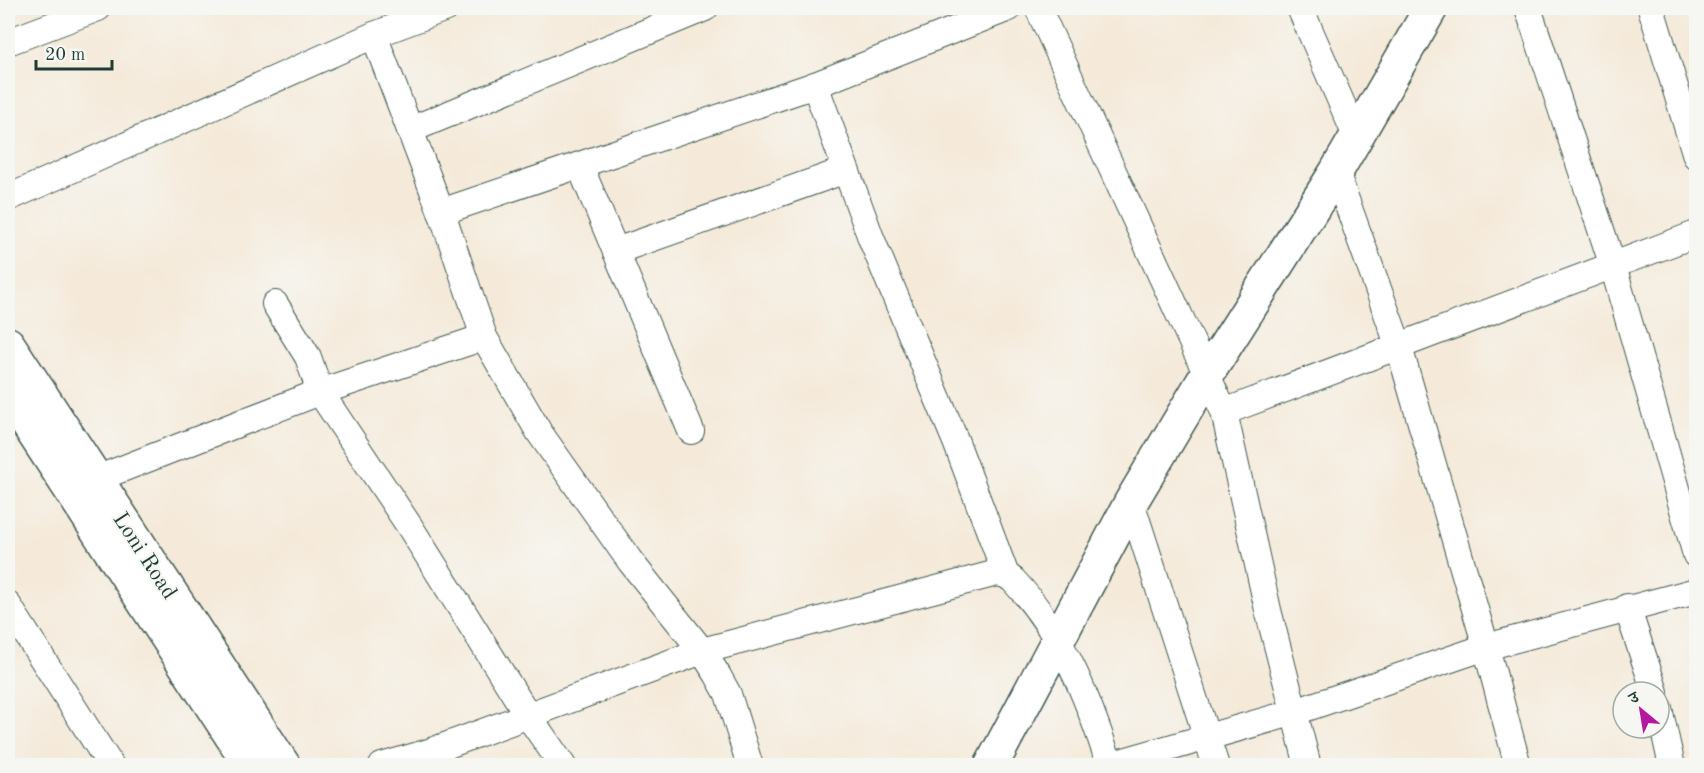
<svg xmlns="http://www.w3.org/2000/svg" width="1704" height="773" viewBox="0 0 1704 773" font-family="'Old Standard TT','Noto Serif Devanagari',serif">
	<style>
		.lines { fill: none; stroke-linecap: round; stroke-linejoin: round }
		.street-casing { stroke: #3f574d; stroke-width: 28 }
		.secondary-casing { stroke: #3f574d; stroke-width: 36 }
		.highway-casing { stroke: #3f574d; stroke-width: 36 }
		.street { stroke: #fff; stroke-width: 26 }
		.secondary { stroke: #fff; stroke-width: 33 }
		.highway { stroke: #fff; stroke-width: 33 }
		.labels { text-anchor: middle; stroke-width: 4.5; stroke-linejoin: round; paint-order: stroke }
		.street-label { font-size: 22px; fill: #1f3d34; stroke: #f6f6f2 }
	</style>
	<rect width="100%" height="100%" fill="#f6f6f2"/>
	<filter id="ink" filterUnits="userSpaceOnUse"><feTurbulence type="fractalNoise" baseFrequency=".0167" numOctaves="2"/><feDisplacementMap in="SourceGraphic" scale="12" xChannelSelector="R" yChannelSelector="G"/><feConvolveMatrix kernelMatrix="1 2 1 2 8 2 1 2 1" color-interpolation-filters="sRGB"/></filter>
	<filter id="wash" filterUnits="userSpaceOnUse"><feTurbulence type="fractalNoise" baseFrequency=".008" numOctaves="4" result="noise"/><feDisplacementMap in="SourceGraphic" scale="24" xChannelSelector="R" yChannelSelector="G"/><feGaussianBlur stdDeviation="1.35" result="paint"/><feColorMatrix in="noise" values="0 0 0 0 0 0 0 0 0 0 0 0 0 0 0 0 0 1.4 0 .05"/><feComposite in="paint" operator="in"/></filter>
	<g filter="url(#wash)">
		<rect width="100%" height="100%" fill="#f5eada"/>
	</g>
	<g filter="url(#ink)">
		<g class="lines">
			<defs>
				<g id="street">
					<path d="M 1038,8 L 1224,412 L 1268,610 L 1308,766"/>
					<path d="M 1300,8 L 1356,136"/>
					<path d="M 1528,8 L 1613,266 L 1696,555"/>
					<path d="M 1651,8 L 1696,156"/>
					<path d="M 374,35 L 446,225 L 484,337 L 539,432 L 630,561 L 702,651 L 717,674 L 728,694 L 750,766"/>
					<path d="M 8,42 L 98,8"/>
					<path d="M 815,85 L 871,238 L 956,442 L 1006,575"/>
					<path d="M 410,130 L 705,8"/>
					<path d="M 580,166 L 691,431"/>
					<path d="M 1336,172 L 1399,347 L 1486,647 L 1518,766"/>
					<path d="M 8,198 L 374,35 L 446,8"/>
					<path d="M 441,212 L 815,85 L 1009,8"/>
					<path d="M 616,251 L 846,170"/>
					<path d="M 275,304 L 308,357 L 320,392 L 410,527 L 527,714 L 563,766"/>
					<path d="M 1224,412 L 1696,234"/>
					<path d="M 81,489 L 96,479 L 320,392 L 484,337"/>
					<path d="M 1131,502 L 1216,766"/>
					<path d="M 8,605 L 111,766"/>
					<path d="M 1627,607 L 1655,692"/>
					<path d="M 1659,708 L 1672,766"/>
					<path d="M 1110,765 L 1295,712 L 1486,647 L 1696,591"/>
					<path d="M 382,766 L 429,752 L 702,651 L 997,573 L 1006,575 L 1013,580 C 1063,633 1088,698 1110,766"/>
				</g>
				<path id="secondary" d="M 991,766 L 1131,502 L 1208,373 L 1336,172 L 1431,8"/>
				<g id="highway">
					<path d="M 8,344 L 284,766"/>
					<path d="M 8,394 L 251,766"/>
				</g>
			</defs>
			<!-- street casing -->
			<use href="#street" class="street-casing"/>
			<!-- secondary casing -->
			<use href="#secondary" class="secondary-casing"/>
			<!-- highway casing -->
			<use href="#highway" class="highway-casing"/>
			<!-- street -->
			<use href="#street" class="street"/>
			<!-- secondary -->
			<use href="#secondary" class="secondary"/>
			<!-- highway -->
			<use href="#highway" class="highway"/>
		</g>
	</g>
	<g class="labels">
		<!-- street labels -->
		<g class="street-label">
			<text transform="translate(146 555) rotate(57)" y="8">Loni Road</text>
		</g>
	</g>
	<!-- margin -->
	<rect width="1704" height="773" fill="none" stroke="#f6f6f2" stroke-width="30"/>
	<!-- north arrow -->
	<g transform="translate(1641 710) rotate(330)"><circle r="28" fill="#f6f6f2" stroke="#a0aca6" stroke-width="1.5"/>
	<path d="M0-4.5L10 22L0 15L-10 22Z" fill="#b5179e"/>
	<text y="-9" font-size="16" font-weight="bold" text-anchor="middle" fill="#1f3d34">उ</text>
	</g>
	<!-- scale -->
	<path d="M36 60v9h76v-9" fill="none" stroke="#1f3d34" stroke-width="3"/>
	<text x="45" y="60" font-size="18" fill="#1f3d34" stroke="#f6f6f2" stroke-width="4.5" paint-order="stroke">20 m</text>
</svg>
